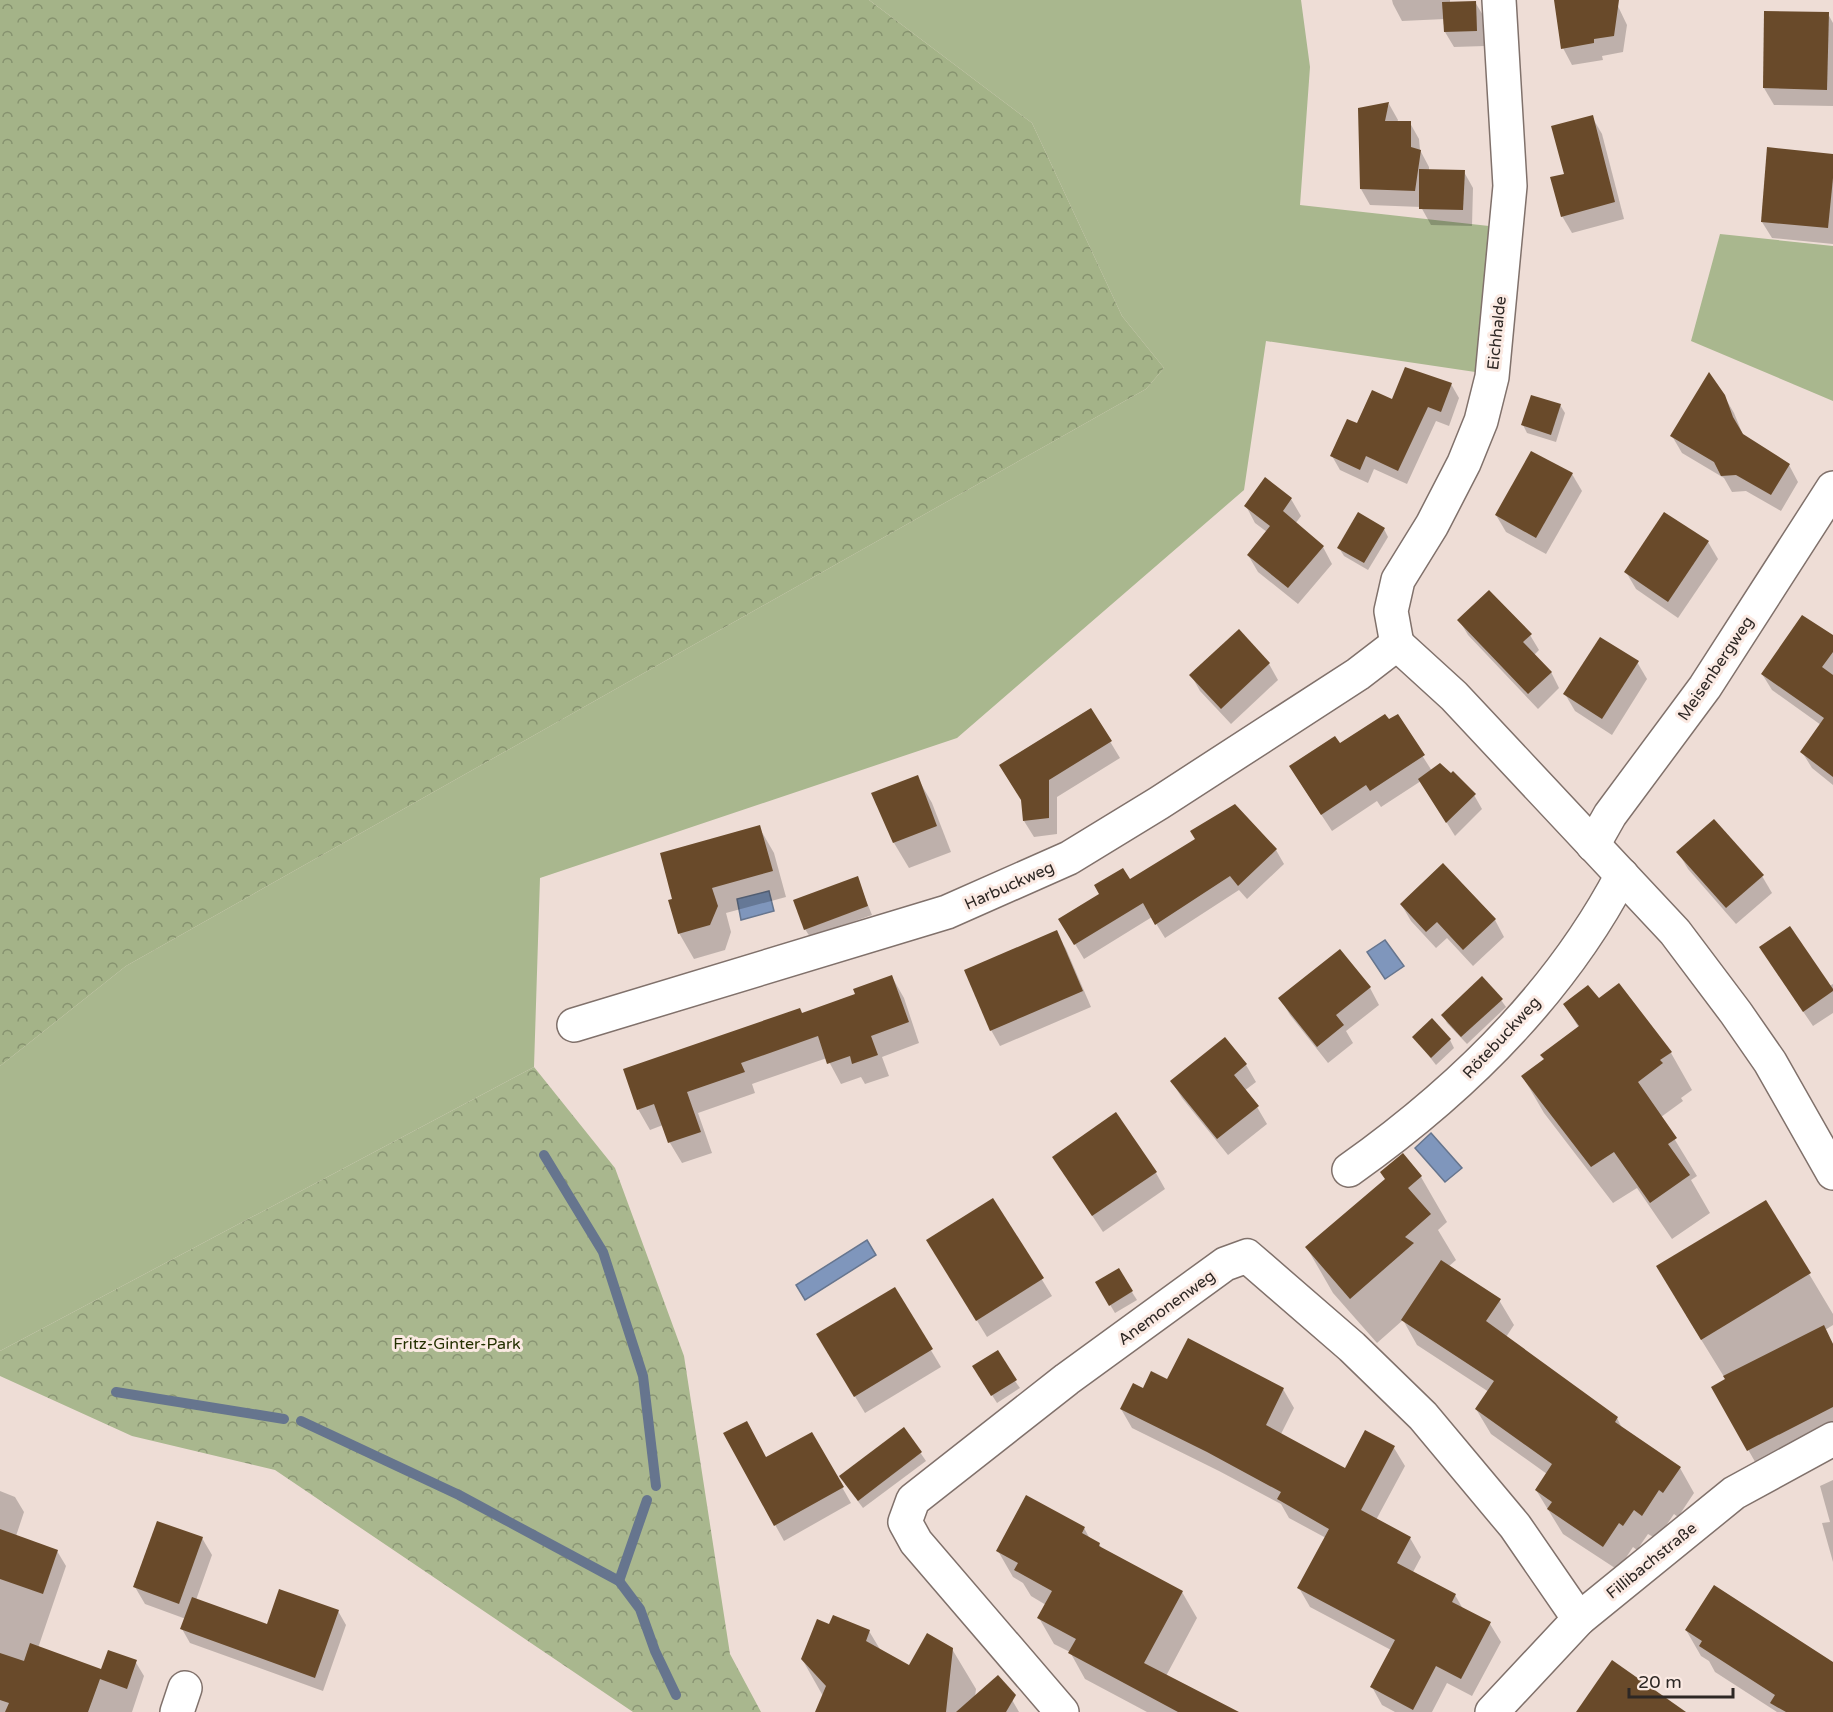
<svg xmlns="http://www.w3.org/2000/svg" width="1833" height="1712" viewBox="0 0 1833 1712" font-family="'Varela Round',sans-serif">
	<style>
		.green { fill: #a9b78e }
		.forest { fill: url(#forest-crowns) }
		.park { fill: url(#park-crowns) }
		.water { fill: #7f96bc; stroke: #66758e; stroke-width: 1.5 }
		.shadow { fill: #0003 }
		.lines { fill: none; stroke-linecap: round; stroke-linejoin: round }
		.stream { stroke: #66758e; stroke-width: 10 }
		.building { fill: #694a2a }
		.minor-casing { stroke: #80716b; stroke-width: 36 }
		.minor { stroke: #fff; stroke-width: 33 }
		.labels { text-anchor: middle; stroke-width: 6; stroke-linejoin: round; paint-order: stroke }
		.street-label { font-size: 16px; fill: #2d2724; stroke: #fbeae3 }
		.park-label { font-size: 16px; fill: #243000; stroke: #fbeae3 }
	</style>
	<defs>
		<pattern id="forest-crowns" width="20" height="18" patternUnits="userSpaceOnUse" patternTransform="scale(1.5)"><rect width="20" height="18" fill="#a4b388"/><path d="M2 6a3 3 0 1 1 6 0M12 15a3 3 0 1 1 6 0" fill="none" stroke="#86926f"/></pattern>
		<pattern id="park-crowns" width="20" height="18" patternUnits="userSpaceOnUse" patternTransform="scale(1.5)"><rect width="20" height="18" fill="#a9b78e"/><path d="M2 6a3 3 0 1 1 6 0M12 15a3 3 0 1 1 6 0" fill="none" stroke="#8a9574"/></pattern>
	</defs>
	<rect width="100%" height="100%" fill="#eeddd6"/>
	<!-- green -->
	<g class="green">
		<path d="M 869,0 L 1301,0 L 1310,67 L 1300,205 L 1498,227 L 1482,373 L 1266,341 L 1244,490 L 957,738 L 540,878 L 534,1067 L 0,1351 L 0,1066 L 126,966 L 1146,389 L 1164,368 L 1122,316 L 1032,123 Z"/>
		<path d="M 1720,234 L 1833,246 L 1833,401 L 1691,341 Z"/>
	</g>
	<!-- forest -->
	<path class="forest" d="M 0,0 L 869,0 L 1032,123 L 1122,316 L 1164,368 L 1146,389 L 126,966 L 0,1066 Z"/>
	<!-- park -->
	<path class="park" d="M 534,1067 L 615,1168 L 684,1356 L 730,1654 L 761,1712 L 633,1712 L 275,1470 L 132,1436 L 0,1376 L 0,1351 Z"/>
	<!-- water -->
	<g class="water">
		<path d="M 769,891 L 774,911 L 741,920 L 737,899 Z"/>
		<path d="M 1385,940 L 1404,966 L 1385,979 L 1367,952 Z"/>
		<path d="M 1431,1133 L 1462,1168 L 1445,1182 L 1415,1148 Z"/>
		<path d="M 867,1240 L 876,1255 L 805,1300 L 796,1285 Z"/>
	</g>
	<!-- shadow -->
	<g class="shadow">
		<path d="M 1392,0 L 1450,0 L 1450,3 L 1475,2 L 1484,17 L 1485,46 L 1454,47 L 1445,32 L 1445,19 L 1402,21 L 1393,4 Z"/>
		<path d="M 1555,0 L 1615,0 L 1627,25 L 1623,52 L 1602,56 L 1603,60 L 1572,65 L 1563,48 Z"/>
		<path d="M 1765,13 L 1828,14 L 1833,23 L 1833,106 L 1774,105 L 1764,88 Z"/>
		<path d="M 1389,104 L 1398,120 L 1397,123 L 1410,123 L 1419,139 L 1420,150 L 1429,167 L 1429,171 L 1464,172 L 1473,188 L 1472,226 L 1431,225 L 1421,207 L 1370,205 L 1361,189 Z"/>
		<path d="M 1592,117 L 1602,134 L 1624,219 L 1572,233 L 1562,216 L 1566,175 Z"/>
		<path d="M 1833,155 L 1833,244 L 1772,238 L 1762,222 Z"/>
		<path d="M 1451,384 L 1459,398 L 1449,426 L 1436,421 L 1407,484 L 1374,469 L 1368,483 L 1340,470 L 1332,456 L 1358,425 L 1393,401 Z"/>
		<path d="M 1724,396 L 1734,413 L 1743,435 L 1789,465 L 1798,482 L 1781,511 L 1746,491 L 1732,492 L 1724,478 L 1682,453 L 1672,436 Z"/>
		<path d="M 1560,405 L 1565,413 L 1556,442 L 1527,433 L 1523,425 Z"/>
		<path d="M 1572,474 L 1582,491 L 1546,554 L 1506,532 L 1496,515 Z"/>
		<path d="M 1266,480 L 1291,499 L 1301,516 L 1295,524 L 1323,547 L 1332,564 L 1298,604 L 1258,572 L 1248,555 L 1267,532 L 1255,523 L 1246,506 Z"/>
		<path d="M 1384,529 L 1388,537 L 1368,570 L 1344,556 L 1339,548 Z"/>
		<path d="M 1708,542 L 1718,559 L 1678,618 L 1636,589 L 1626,572 Z"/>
		<path d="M 1459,620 L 1530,635 L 1539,650 L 1534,655 L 1551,672 L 1559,688 L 1538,709 L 1468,635 Z"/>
		<path d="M 1833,636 L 1833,785 L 1812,768 L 1802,752 L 1821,725 L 1772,690 L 1762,674 Z"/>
		<path d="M 1637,662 L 1647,679 L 1612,735 L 1575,711 L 1565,694 Z"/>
		<path d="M 1269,664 L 1278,680 L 1231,724 L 1200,691 L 1191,675 Z"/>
		<path d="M 1091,710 L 1120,758 L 1057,797 L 1057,834 L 1034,837 L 1024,821 Z"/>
		<path d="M 1397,716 L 1432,771 L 1474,795 L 1482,809 L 1455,836 L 1421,781 L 1381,807 L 1377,801 L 1332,831 L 1301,784 L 1340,745 Z"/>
		<path d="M 917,777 L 932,803 L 951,852 L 909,868 L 894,843 Z"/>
		<path d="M 759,827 L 774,853 L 786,897 L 726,913 L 731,932 L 725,950 L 694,959 L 679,933 L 670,901 Z"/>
		<path d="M 1276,850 L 1284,864 L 1247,899 L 1239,890 L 1165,938 L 1152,917 L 1084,959 L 1060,919 Z"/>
		<path d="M 1678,852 L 1762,876 L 1772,893 L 1736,924 L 1688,869 Z"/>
		<path d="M 857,878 L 872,915 L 810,937 L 805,929 Z"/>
		<path d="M 1401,904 L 1495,920 L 1504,937 L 1473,966 L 1447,938 L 1436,948 L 1411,921 Z"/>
		<path d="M 1056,932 L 1066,949 L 1091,1007 L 1000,1046 L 991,1030 Z"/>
		<path d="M 1770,963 L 1829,986 L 1833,984 L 1833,1013 L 1813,1026 Z"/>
		<path d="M 892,977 L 904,998 L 919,1043 L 882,1057 L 889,1076 L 865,1084 L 861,1077 L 841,1084 L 827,1058 L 752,1084 L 755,1093 L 698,1113 L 712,1153 L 682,1163 L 670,1143 L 663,1125 L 650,1130 L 638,1109 L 802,1014 L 857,995 Z"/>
		<path d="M 1370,988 L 1379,1005 L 1346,1031 L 1353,1043 L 1328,1063 L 1290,1015 L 1280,998 Z"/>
		<path d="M 1501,1000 L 1506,1007 L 1467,1044 L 1447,1023 L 1443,1015 Z"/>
		<path d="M 1598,1000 L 1671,1053 L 1692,1090 L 1681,1098 L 1683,1101 L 1661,1117 L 1697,1176 L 1691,1180 L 1710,1213 L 1672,1239 L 1637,1188 L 1613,1203 L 1544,1113 L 1523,1077 L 1545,1060 L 1579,1028 L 1565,1005 Z"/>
		<path d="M 1414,1037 L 1450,1040 L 1454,1048 L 1436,1065 Z"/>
		<path d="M 1225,1039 L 1246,1065 L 1256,1082 L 1244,1091 L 1257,1107 L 1267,1124 L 1228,1155 L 1182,1098 L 1172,1082 Z"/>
		<path d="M 1403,1155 L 1421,1177 L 1447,1222 L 1438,1230 L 1456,1260 L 1448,1267 L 1499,1300 L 1514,1325 L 1506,1337 L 1617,1418 L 1623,1430 L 1680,1468 L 1694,1493 L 1678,1517 L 1674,1514 L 1657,1539 L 1648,1534 L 1637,1550 L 1633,1547 L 1618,1570 L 1563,1534 L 1536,1490 L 1547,1474 L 1491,1434 L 1476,1409 L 1489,1392 L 1417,1345 L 1403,1320 L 1377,1343 L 1333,1293 L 1307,1248 L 1386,1180 Z"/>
		<path d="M 1054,1158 L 1156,1173 L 1165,1189 L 1103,1232 Z"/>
		<path d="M 993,1200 L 1052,1296 L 987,1337 L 938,1257 Z"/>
		<path d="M 1766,1202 L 1833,1314 L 1833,1325 L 1825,1330 L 1833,1344 L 1833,1429 L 1758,1467 L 1713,1388 L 1726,1380 L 1686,1315 Z"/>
		<path d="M 1118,1270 L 1137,1300 L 1115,1313 L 1097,1283 Z"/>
		<path d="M 894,1289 L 941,1367 L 865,1413 L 828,1352 Z"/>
		<path d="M 979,1375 L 1015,1381 L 1020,1388 L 997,1403 Z"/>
		<path d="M 1168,1381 L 1283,1389 L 1294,1408 L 1281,1434 L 1346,1470 L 1394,1448 L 1405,1466 L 1376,1520 L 1410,1538 L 1421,1557 L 1413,1572 L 1455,1595 L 1463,1609 L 1490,1624 L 1501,1642 L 1472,1696 L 1447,1683 L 1432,1712 L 1395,1712 L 1382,1705 L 1372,1687 L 1391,1650 L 1310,1607 L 1299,1588 L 1326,1538 L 1289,1518 L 1281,1504 L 1219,1471 L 1132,1428 L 1121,1409 L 1143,1390 Z"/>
		<path d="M 904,1429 L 926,1461 L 863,1508 L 845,1484 Z"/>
		<path d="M 725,1434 L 766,1459 L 812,1434 L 851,1503 L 784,1541 Z"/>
		<path d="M 1833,1480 L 1833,1562 L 1822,1523 L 1830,1522 L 1820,1486 Z"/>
		<path d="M 0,1491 L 15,1497 L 24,1512 L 16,1536 L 57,1551 L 66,1566 L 38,1648 L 102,1671 L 135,1661 L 144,1676 L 132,1712 L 0,1712 Z"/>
		<path d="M 1084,1528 L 1090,1539 L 1099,1544 L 1102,1549 L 1182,1592 L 1197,1618 L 1166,1676 L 1235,1712 L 1147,1712 L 1085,1679 L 1070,1652 L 1054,1644 L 1039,1618 L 1046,1605 L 1031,1596 L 1023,1583 L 1013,1577 L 998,1551 Z"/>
		<path d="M 202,1538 L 212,1555 L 196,1600 L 267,1626 L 338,1611 L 346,1625 L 323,1691 L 190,1643 L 182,1629 L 186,1619 L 145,1604 L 135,1587 Z"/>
		<path d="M 830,1626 L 869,1631 L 881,1651 L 910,1667 L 952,1649 L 976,1689 L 975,1697 L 1000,1679 L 1019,1712 L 820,1712 L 823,1696 L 802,1659 Z"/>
		<path d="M 1686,1630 L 1833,1666 L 1833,1712 L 1777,1712 L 1715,1672 L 1709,1661 L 1701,1656 Z"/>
	</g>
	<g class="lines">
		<!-- stream -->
		<g class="stream">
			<path d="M 544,1155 L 603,1252 L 643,1376 L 656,1486"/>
			<path d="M 116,1392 L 284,1419"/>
			<path d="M 301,1421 L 459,1495 L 619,1581 L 640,1609 L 655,1651 L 676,1695"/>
			<path d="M 619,1581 L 647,1500"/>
		</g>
	</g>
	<!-- building -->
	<g class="building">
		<path d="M 1554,0 L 1619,0 L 1614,36 L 1594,39 L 1594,43 L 1561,49 Z"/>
		<path d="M 1476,1 L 1477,31 L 1444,32 L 1442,2 Z"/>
		<path d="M 1764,11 L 1829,12 L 1827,90 L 1763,88 Z"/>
		<path d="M 1389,102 L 1385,121 L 1411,121 L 1411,147 L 1421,150 L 1415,191 L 1360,189 L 1358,108 Z"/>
		<path d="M 1593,115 L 1615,202 L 1561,217 L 1550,177 L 1564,174 L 1551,126 Z"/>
		<path d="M 1767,147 L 1833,154 L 1833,178 L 1828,228 L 1761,222 Z"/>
		<path d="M 1419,169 L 1465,170 L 1463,210 L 1419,209 Z"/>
		<path d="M 1405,367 L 1452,383 L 1441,412 L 1428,407 L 1398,471 L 1366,456 L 1360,470 L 1330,456 L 1347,419 L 1357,423 L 1372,390 L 1392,399 Z"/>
		<path d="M 1709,372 L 1725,395 L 1733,417 L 1743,434 L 1790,464 L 1771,495 L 1736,475 L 1721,476 L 1714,462 L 1670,436 Z"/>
		<path d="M 1531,395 L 1561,404 L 1551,435 L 1521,425 Z"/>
		<path d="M 1531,451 L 1573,473 L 1536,538 L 1495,515 Z"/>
		<path d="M 1265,477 L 1292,498 L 1283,511 L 1324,546 L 1288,588 L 1247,555 L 1270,526 L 1244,506 Z"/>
		<path d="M 1358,512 L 1385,528 L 1364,563 L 1337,548 Z"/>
		<path d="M 1664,512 L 1709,541 L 1668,602 L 1624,572 Z"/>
		<path d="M 1489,590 L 1532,634 L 1523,642 L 1552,672 L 1528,694 L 1457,620 Z"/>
		<path d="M 1802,615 L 1833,635 L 1833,652 L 1822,667 L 1833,675 L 1833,777 L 1800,752 L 1824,718 L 1761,674 Z"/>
		<path d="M 1239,629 L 1270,663 L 1221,709 L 1189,675 Z"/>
		<path d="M 1600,637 L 1639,661 L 1602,719 L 1563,694 Z"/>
		<path d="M 1091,708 L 1112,741 L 1049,780 L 1049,818 L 1023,821 L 1021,800 L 999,765 Z"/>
		<path d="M 1385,714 L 1389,719 L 1398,714 L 1425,755 L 1370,791 L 1366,785 L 1321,815 L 1289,766 L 1335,736 L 1340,743 Z"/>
		<path d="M 1440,763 L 1451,773 L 1453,771 L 1476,794 L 1446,823 L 1418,779 Z"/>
		<path d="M 918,775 L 937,826 L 893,843 L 871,793 Z"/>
		<path d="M 1235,804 L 1277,849 L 1238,886 L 1230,876 L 1155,925 L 1143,903 L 1074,945 L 1058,919 L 1099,894 L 1094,885 L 1123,868 L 1130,879 L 1195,839 L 1190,831 Z"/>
		<path d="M 1714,819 L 1764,875 L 1726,908 L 1676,852 Z"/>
		<path d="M 760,825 L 773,871 L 712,888 L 718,906 L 710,925 L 678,934 L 668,900 L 672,899 L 660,853 Z"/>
		<path d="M 1443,863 L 1496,919 L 1463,950 L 1437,922 L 1426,932 L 1400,904 Z"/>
		<path d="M 858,876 L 868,906 L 804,930 L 793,900 Z"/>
		<path d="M 1790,926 L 1833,989 L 1833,991 L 1803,1012 L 1759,947 Z"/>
		<path d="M 1057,930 L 1083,991 L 990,1031 L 964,970 Z"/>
		<path d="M 1340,949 L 1371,987 L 1336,1015 L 1344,1025 L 1317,1047 L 1278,998 Z"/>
		<path d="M 892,975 L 909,1022 L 871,1036 L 878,1055 L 852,1064 L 850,1056 L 827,1064 L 818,1036 L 741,1063 L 745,1072 L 687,1092 L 701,1132 L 668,1143 L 654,1104 L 637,1110 L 623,1069 L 800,1008 L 802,1013 L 855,994 L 853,989 Z"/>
		<path d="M 1482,976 L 1503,999 L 1461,1037 L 1441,1015 Z"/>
		<path d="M 1619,983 L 1672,1052 L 1660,1060 L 1663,1063 L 1638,1082 L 1677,1138 L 1668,1144 L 1690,1175 L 1650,1203 L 1614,1152 L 1591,1167 L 1521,1076 L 1544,1059 L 1540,1055 L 1579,1026 L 1563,1004 L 1588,985 L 1599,998 Z"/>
		<path d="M 1432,1018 L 1451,1039 L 1431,1058 L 1412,1037 Z"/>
		<path d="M 1225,1037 L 1247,1064 L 1234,1075 L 1259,1106 L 1217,1139 L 1170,1081 Z"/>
		<path d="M 1116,1112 L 1157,1172 L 1092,1216 L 1052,1157 Z"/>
		<path d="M 1403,1153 L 1422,1176 L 1408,1188 L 1431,1214 L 1405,1237 L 1414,1243 L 1350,1299 L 1305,1247 L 1385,1179 L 1380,1172 Z"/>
		<path d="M 993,1198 L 1044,1278 L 976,1321 L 926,1240 Z"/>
		<path d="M 1766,1200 L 1811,1273 L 1701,1340 L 1656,1266 Z"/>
		<path d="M 1441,1260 L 1501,1299 L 1486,1321 L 1618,1417 L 1615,1422 L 1681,1467 L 1663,1493 L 1659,1490 L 1642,1516 L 1634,1510 L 1623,1526 L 1619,1523 L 1603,1547 L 1547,1509 L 1552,1502 L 1535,1490 L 1552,1464 L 1475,1409 L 1494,1381 L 1401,1320 Z"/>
		<path d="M 1119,1268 L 1133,1291 L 1109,1306 L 1095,1282 Z"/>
		<path d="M 895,1287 L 933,1349 L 854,1397 L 816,1334 Z"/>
		<path d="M 1824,1325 L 1833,1344 L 1833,1407 L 1747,1451 L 1711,1387 L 1725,1379 L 1723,1376 Z"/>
		<path d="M 1188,1338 L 1284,1388 L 1266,1425 L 1345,1468 L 1365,1430 L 1395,1446 L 1361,1510 L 1411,1537 L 1397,1563 L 1456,1594 L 1452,1602 L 1491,1622 L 1461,1679 L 1436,1666 L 1413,1710 L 1370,1687 L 1395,1640 L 1297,1588 L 1329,1529 L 1277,1499 L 1281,1492 L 1207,1452 L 1120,1409 L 1133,1383 L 1143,1388 L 1151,1371 L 1167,1379 Z"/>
		<path d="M 998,1350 L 1017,1380 L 991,1396 L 972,1366 Z"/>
		<path d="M 747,1421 L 766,1457 L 812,1432 L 844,1487 L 774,1526 L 723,1433 Z"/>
		<path d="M 904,1427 L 922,1452 L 858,1501 L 839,1476 Z"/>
		<path d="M 1026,1495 L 1085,1527 L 1082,1533 L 1100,1543 L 1099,1546 L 1183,1591 L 1144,1663 L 1239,1712 L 1178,1712 L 1068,1653 L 1076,1639 L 1037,1618 L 1052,1591 L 1014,1570 L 1018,1563 L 996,1551 Z"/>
		<path d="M 157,1521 L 203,1537 L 179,1604 L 133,1587 Z"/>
		<path d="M 0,1529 L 58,1550 L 43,1594 L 0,1579 Z"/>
		<path d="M 1714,1585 L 1833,1662 L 1833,1712 L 1786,1712 L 1770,1703 L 1775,1695 L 1699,1646 L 1702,1641 L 1685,1630 Z"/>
		<path d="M 279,1589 L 339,1610 L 315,1678 L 180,1629 L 192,1597 L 267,1624 Z"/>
		<path d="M 833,1615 L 870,1630 L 866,1641 L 909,1665 L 927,1633 L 953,1648 L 946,1712 L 815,1712 L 826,1686 L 801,1659 L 817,1619 L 829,1624 Z"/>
		<path d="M 30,1643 L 101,1669 L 108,1650 L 137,1660 L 127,1689 L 100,1679 L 88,1712 L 5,1712 L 9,1703 L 0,1700 L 0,1653 L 24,1661 Z"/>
		<path d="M 1612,1660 L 1686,1712 L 1576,1712 Z"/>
		<path d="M 998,1675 L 1016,1695 L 1006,1712 L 956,1712 Z"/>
	</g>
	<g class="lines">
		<defs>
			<g id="minor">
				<path d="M 1397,644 L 1454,696 L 1675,932 L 1736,1013 L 1770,1062 L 1833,1173"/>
				<path d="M 1397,644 L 1391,611 L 1398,580 L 1432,525 L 1464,463 L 1481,421 L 1492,377 L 1510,186 L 1499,0"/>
				<path d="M 1593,845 L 1610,815 L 1705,687 L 1833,488"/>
				<path d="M 574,1025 L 947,912 L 1069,858 L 1159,803 L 1358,674 L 1397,644"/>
				<path d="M 1349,1170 C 1459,1092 1559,995 1622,875"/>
				<path d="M 177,1712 L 185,1688"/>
				<path d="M 1062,1712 L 916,1542 L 905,1522 L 913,1500 L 1067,1379 L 1225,1264 L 1247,1256 L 1352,1347 L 1423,1416 L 1515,1526 L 1579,1619"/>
				<path d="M 1492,1712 L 1579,1619 L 1734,1493 L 1833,1439"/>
			</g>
		</defs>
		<!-- minor casing -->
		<use href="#minor" class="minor-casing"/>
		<!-- minor -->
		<use href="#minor" class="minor"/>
	</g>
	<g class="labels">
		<!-- street labels -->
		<g class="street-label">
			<text transform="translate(1496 333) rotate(-84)" y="6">Eichhalde</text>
			<text transform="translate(1715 668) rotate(-56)" y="6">Meisenbergweg</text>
			<text transform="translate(1009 885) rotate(-24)" y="6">Harbuckweg</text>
			<text transform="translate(1501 1037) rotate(-47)" y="6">Rötebuckweg</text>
			<text transform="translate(1166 1307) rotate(-36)" y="6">Anemonenweg</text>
			<text transform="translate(1651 1560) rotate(-39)" y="6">Fillibachstraße</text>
		</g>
		<!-- park labels -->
		<g class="park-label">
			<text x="457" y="1349">Fritz-Ginter-Park</text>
		</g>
	</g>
	<!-- scale -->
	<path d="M1629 1688v9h104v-9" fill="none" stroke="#2d2724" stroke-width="3"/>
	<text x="1638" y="1688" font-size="18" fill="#2d2724" stroke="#fbeae3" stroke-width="4.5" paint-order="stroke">20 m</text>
</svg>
